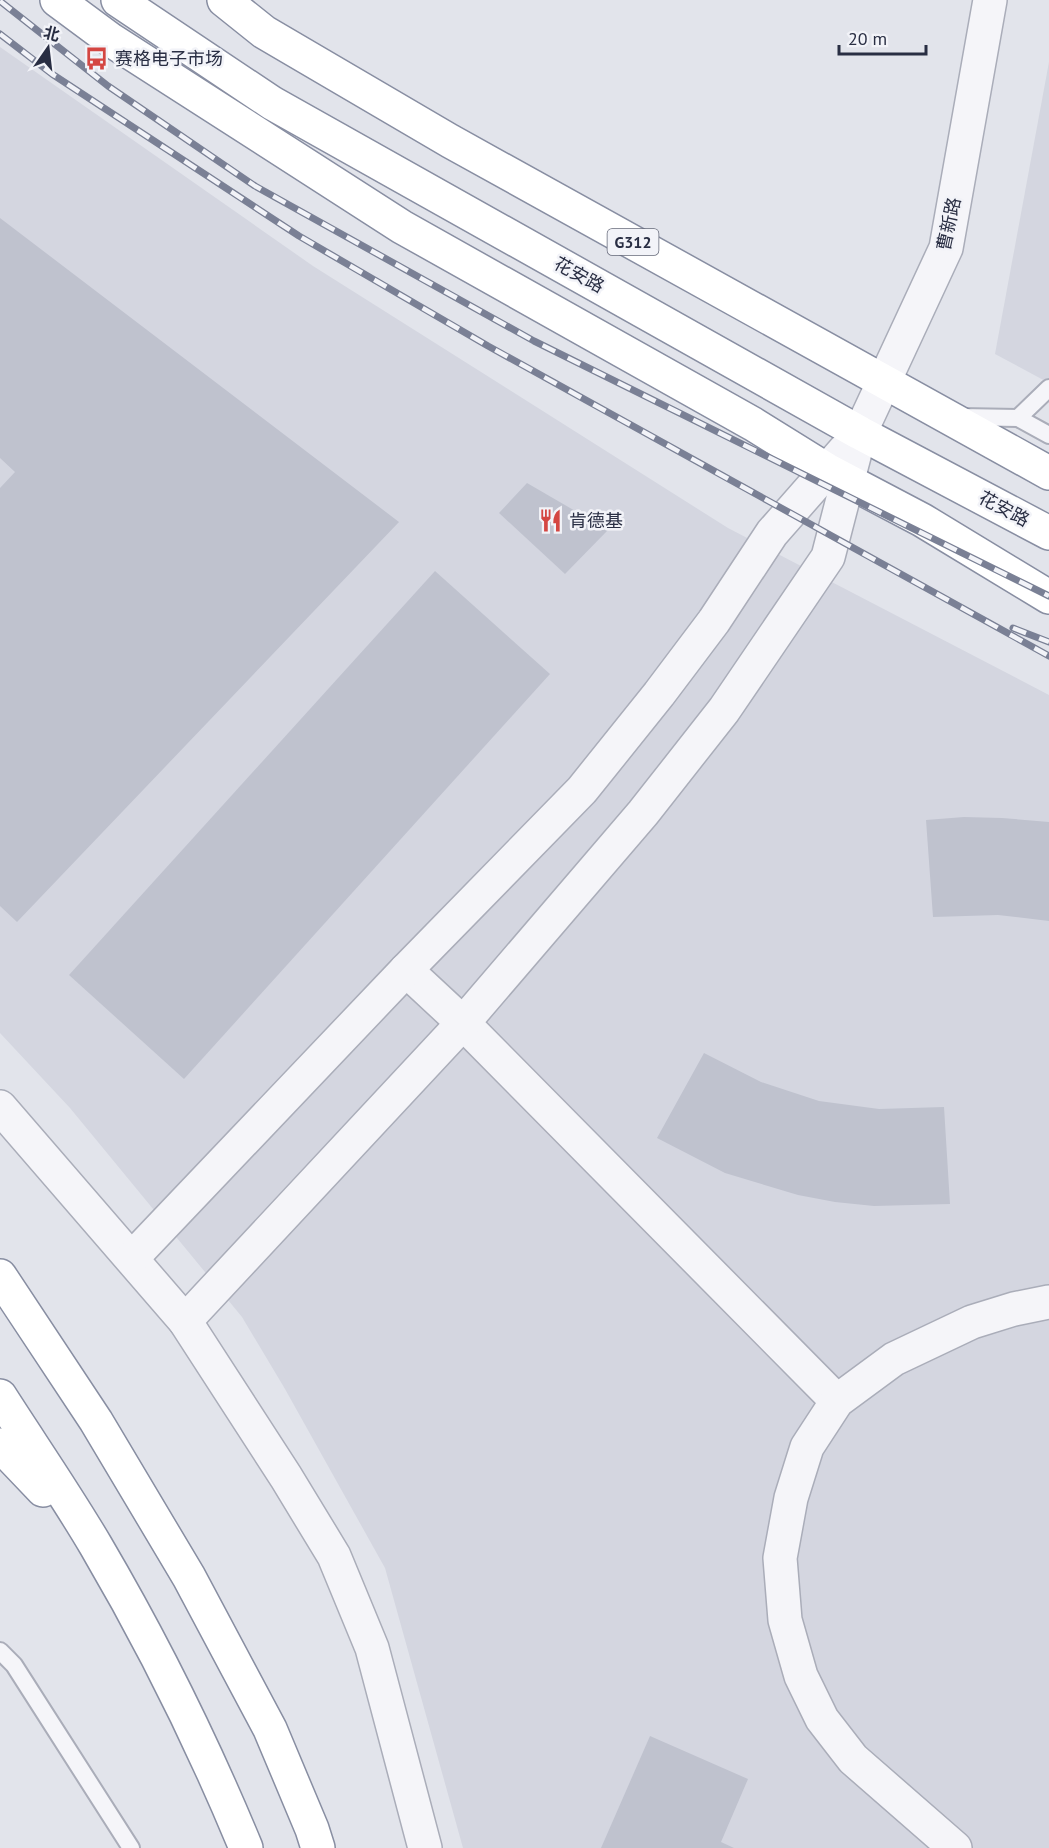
<svg xmlns="http://www.w3.org/2000/svg" width="1049" height="1848" viewBox="0 0 1049 1848" font-family="'PT Sans','Noto Sans SC',sans-serif">
	<style>
		.built { fill: #d4d6e0 }
		.building { fill: #bfc2ce }
		.lines { fill: none; stroke-linecap: round; stroke-linejoin: round }
		.lane-casing { stroke: #aaadb9; stroke-width: 20 }
		.street-casing { stroke: #aaadb9; stroke-width: 36 }
		.highway-casing { stroke: #888ea2; stroke-width: 36 }
		.lane { stroke: #f5f5f9; stroke-width: 16 }
		.street { stroke: #f5f5f9; stroke-width: 33 }
		.highway { stroke: #fff; stroke-width: 33 }
		.rail-casing { stroke: #7a8095; stroke-width: 7 }
		.rail { stroke: #f2f3f8; stroke-width: 4.5; stroke-dasharray: 14; stroke-linecap: butt }
		.labels { text-anchor: middle; stroke-width: 5; stroke-linejoin: round; paint-order: stroke }
		.shield { fill: #f2f3f8; stroke: #656979; stroke-width: 1.5 }
		.shield-label { font-size: 16px; font-weight: bold; fill: #292e43 }
		.poi-label { font-size: 18px; fill: #292e43; stroke: #f2f3f8; text-anchor: start }
		.street-label { font-size: 18px; fill: #292e43; stroke: #f2f3f8 }
	</style>
	<rect width="100%" height="100%" fill="#e2e4eb"/>
	<!-- built -->
	<g class="built">
		<path d="M 0,47 L 313,266 L 728,528 L 1049,695 L 1049,1848 L 463,1848 L 385,1568 L 285,1389 L 242,1317 L 70,1108 L 0,1033 Z"/>
		<path d="M 1049,62 L 1049,383 L 995,354 Z"/>
	</g>
	<!-- building -->
	<g class="building">
		<path d="M 0,218 L 399,522 L 17,922 L 0,906 L 0,488 L 15,472 L 0,458 Z"/>
		<path d="M 527,483 L 608,530 L 565,574 L 499,513 Z"/>
		<path d="M 435,571 L 550,674 L 184,1079 L 69,975 Z"/>
		<path d="M 964,817 L 1002,818 L 1049,822 L 1049,921 L 998,915 L 933,917 L 926,820 Z"/>
		<path d="M 704,1053 L 761,1082 L 819,1101 L 879,1109 L 944,1107 L 950,1204 L 874,1206 L 835,1202 L 798,1195 L 725,1173 L 657,1138 Z"/>
		<path d="M 650,1736 L 748,1779 L 721,1842 L 734,1848 L 601,1848 Z"/>
	</g>
	<g class="lines">
		<defs>
			<g id="lane">
				<path d="M 961,417 L 1018,418 L 1049,435"/>
				<path d="M 1018,418 L 1049,388"/>
				<path d="M 0,1651 L 14,1665 L 131,1848"/>
			</g>
			<g id="street">
				<path d="M 406,970 L 463,1023 L 837,1401"/>
				<path d="M 0,1107 L 185,1321 L 286,1477 L 334,1556 L 372,1648 L 425,1848"/>
				<path d="M 132,1258 L 406,970 L 582,790 L 659,694 L 714,621 L 772,533 L 845,450"/>
				<path d="M 185,1321 L 463,1023 L 643,813 L 724,710 L 828,557 L 860,433 L 946,248 L 990,0"/>
				<path d="M 955,1848 L 853,1759 L 822,1719 L 801,1676 L 785,1620 L 780,1558 L 791,1498 L 807,1447 L 837,1401 L 894,1359 L 972,1322 L 1014,1309 L 1049,1302"/>
			</g>
			<g id="highway">
				<path d="M 57,0 L 111,40 L 402,227 L 753,424 L 827,470 L 922,520 L 1049,597"/>
				<path d="M 118,0 L 272,103 L 860,433 L 1049,533"/>
				<path d="M 224,0 L 264,32 L 450,141 L 1049,473"/>
				<path d="M 0,1276 L 96,1421 L 189,1577 L 270,1729 L 312,1829 L 318,1848"/>
				<path d="M 0,1396 C 32,1446 66,1495 96,1546 C 153,1643 203,1744 246,1848"/>
				<path d="M 0,1445 L 43,1490"/>
			</g>
		</defs>
		<!-- lane casing -->
		<use href="#lane" class="lane-casing"/>
		<!-- street casing -->
		<use href="#street" class="street-casing"/>
		<!-- highway casing -->
		<use href="#highway" class="highway-casing"/>
		<!-- lane -->
		<use href="#lane" class="lane"/>
		<!-- street -->
		<use href="#street" class="street"/>
		<!-- highway -->
		<use href="#highway" class="highway"/>
		<defs>
			<g id="rail">
				<path d="M 0,1 L 108,86 L 255,186 L 534,341 L 1049,596"/>
				<path d="M 0,34 L 52,74 L 299,236 L 488,346 L 1049,656"/>
				<path d="M 1013,628 L 1049,642"/>
			</g>
		</defs>
		<!-- rail casing -->
		<use href="#rail" class="rail-casing"/>
		<!-- rail -->
		<use href="#rail" class="rail"/>
	</g>
	<!-- icons -->
	<defs>
		<symbol id="bus-bare" viewBox="-9 -9 18 18"><path d="M-5-6H5V4H4V6H2V4H-2V6H-4V4H-5ZM-3.5-4V0h7V-4ZM-3.5 1.2v1.5H-2V1.2ZM2 1.2v1.5H3.5V1.2Z" fill="#d44642" stroke="#f2f3f8" stroke-width="2.5" paint-order="stroke"/></symbol>
		<symbol id="restaurant-bare" viewBox="-9 -9 18 18"><path d="M-5-6h1v4h1v-4h1v4h1v-4h1v5L-1.5 .5V6h-2V.5L-5-1ZM5-6V6H3V1.5H1.5Q1.5-4 5-6Z" fill="#d44642" stroke="#f2f3f8" stroke-width="2.5" paint-order="stroke"/></symbol>
	</defs>
	<g fill-rule="evenodd">
		<use href="#bus-bare" x="80" y="42" width="33" height="33"/>
		<use href="#restaurant-bare" x="534" y="504" width="33" height="33"/>
	</g>
	<g class="labels">
		<!-- shield labels -->
		<rect class="shield" x="607.5" y="229" width="51" height="26" rx="4.5"/>
		<g class="shield-label">
			<text x="633" y="248">G312</text>
		</g>
		<!-- poi labels -->
		<g class="poi-label">
			<text x="115" y="65">赛格电子市场</text>
			<text x="569" y="527">肯德基</text>
		</g>
		<!-- street labels -->
		<g class="street-label">
			<text transform="translate(949 224) rotate(-78)" y="6">曹新路</text>
			<text transform="translate(579 275) rotate(29)" y="6">花安路</text>
			<text transform="translate(1004 509) rotate(28)" y="6">花安路</text>
		</g>
	</g>
	<!-- north arrow -->
	<g transform="translate(48 48) rotate(14)" stroke="#f2f3f8" stroke-width="4.5" paint-order="stroke">
	<path d="M0-4.5L10 22L0 15L-10 22Z" fill="#292e43"/>
	<text y="-9" font-size="16" font-weight="bold" text-anchor="middle" fill="#292e43">北</text>
	</g>
	<!-- scale -->
	<path d="M839 45v9h87v-9" fill="none" stroke="#292e43" stroke-width="3"/>
	<text x="848" y="45" font-size="18" fill="#292e43" stroke="#f2f3f8" stroke-width="4.5" paint-order="stroke">20 m</text>
</svg>
